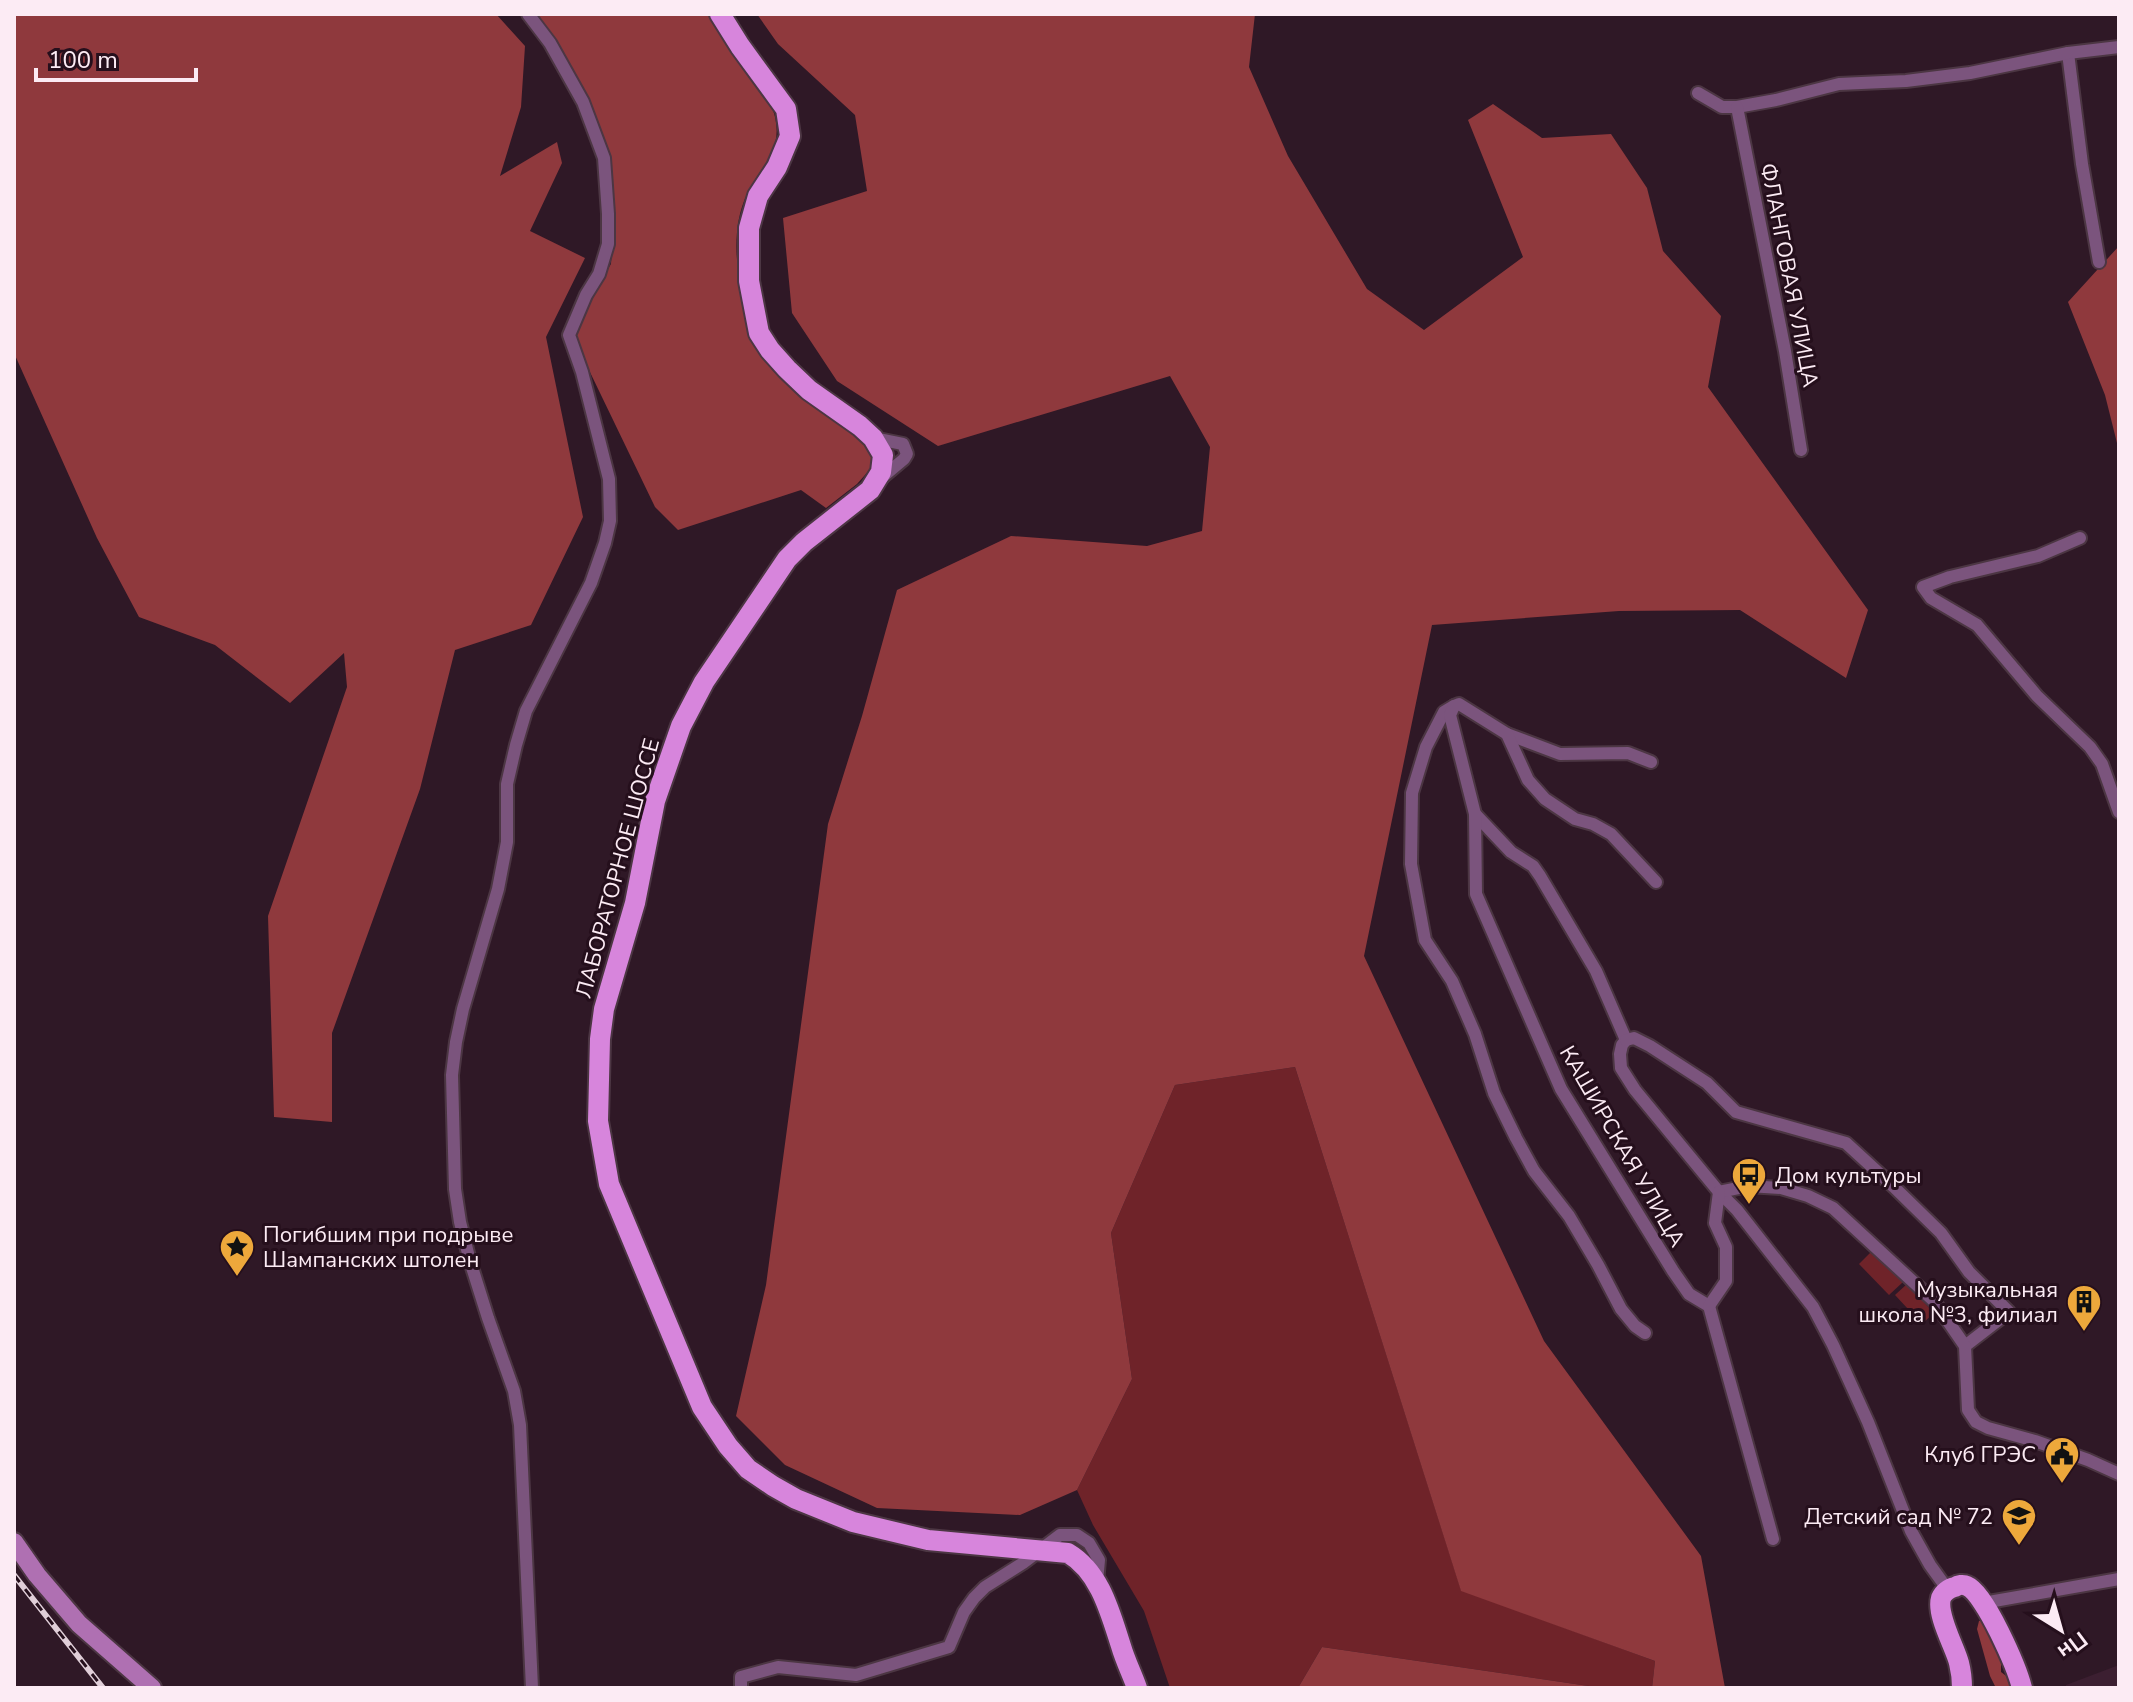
<svg xmlns="http://www.w3.org/2000/svg" width="2133" height="1702" viewBox="0 0 2133 1702" font-family="'Nunito Sans',sans-serif">
	<style>
		.built { fill: #3c1f31 }
		.green { fill: #6f2329 }
		.forest { fill: #8f393d }
		.lines { fill: none; stroke-linecap: round; stroke-linejoin: round }
		.minor-casing { stroke: #4c3643; stroke-width: 16 }
		.secondary-casing { stroke: #4c3643; stroke-width: 22 }
		.primary-casing { stroke: #4c3643; stroke-width: 24 }
		.minor { stroke: #7b547d; stroke-width: 12 }
		.secondary { stroke: #af70b2; stroke-width: 18 }
		.primary { stroke: #d785dc; stroke-width: 20 }
		.rail-casing { stroke: #e0ced8; stroke-width: 6 }
		.rail { stroke: #250f1c; stroke-width: 3; stroke-dasharray: 9; stroke-linecap: butt }
		.labels { text-anchor: middle; stroke-width: 6; stroke-linejoin: round; paint-order: stroke }
		.street-label { font-size: 22px; fill: #fcebf4; stroke: #250f1c }
		.poi-label { font-size: 22px; fill: #fcebf4; stroke: #250f1c; text-anchor: end }
	</style>
	<rect width="100%" height="100%" fill="#2f1826"/>
	<!-- built -->
	<path class="built" d="M 2119,1665 L 2119,1688 L 2066,1688 L 2066,1685 Z"/>
	<!-- green -->
	<g class="green">
		<path d="M 1295,1067 L 1461,1590 L 1655,1661 L 1652,1688 L 1602,1688 L 1322,1647 L 1298,1688 L 1170,1688 L 1144,1611 L 1093,1525 L 1077,1490 L 1132,1379 L 1111,1233 L 1175,1085 Z"/>
		<path d="M 1873,1250 L 1903,1282 L 1889,1295 L 1859,1264 Z"/>
		<path d="M 1907,1284 L 1934,1313 L 1922,1324 L 1895,1295 Z"/>
	</g>
	<!-- forest -->
	<g class="forest">
		<path d="M 14,14 L 496,14 L 525,46 L 521,107 L 500,176 L 557,142 L 562,163 L 530,231 L 585,258 L 546,337 L 583,517 L 531,625 L 455,650 L 420,789 L 332,1033 L 332,1122 L 274,1117 L 268,916 L 347,687 L 344,653 L 290,703 L 215,645 L 139,617 L 97,538 L 14,353 Z"/>
		<path d="M 534,14 L 710,14 C 721,31 731,50 742,66 C 754,82 771,97 775,117 C 783,153 760,166 747,194 C 730,230 737,272 744,309 C 746,318 747,330 751,338 C 760,355 778,380 794,390 C 825,409 871,421 873,466 L 857,484 L 826,508 L 801,490 L 678,530 L 655,507 L 574,339 L 586,304 L 611,264 L 614,208 L 607,145 L 595,115 L 559,49 Z"/>
		<path d="M 757,14 L 1255,14 L 1249,67 L 1288,156 L 1367,289 L 1424,330 L 1523,257 L 1468,120 L 1493,104 L 1542,138 L 1611,134 L 1647,188 L 1663,251 L 1721,316 L 1708,387 L 1868,610 L 1846,678 L 1740,610 L 1619,611 L 1432,625 L 1364,956 L 1544,1341 L 1701,1556 L 1725,1688 L 1652,1688 L 1655,1661 L 1461,1591 L 1295,1067 L 1175,1085 L 1111,1233 L 1132,1379 L 1077,1490 L 1020,1515 L 877,1508 L 785,1465 L 736,1416 L 766,1285 L 828,824 L 862,716 L 897,590 L 1011,536 L 1147,546 L 1202,531 L 1210,447 L 1170,376 L 938,446 L 837,381 L 792,313 L 783,218 L 867,191 L 855,115 L 778,44 Z"/>
		<path d="M 2119,246 L 2119,451 L 2105,395 L 2068,302 Z"/>
		<path d="M 1987,1619 L 2001,1644 L 2001,1672 L 2022,1688 L 1996,1688 L 1990,1676 L 1977,1629 L 1979,1621 Z"/>
		<path d="M 1322,1647 L 1602,1688 L 1298,1688 Z"/>
	</g>
	<g class="lines">
		<defs>
			<g id="minor">
				<path d="M 528,14 L 550,43 L 583,102 L 604,158 L 608,214 L 608,244 L 599,274 L 586,295 L 569,335 L 582,372 L 609,479 L 610,521 L 605,543 L 591,583 L 526,711 L 516,745 L 507,784 L 507,842 L 498,889 L 463,1009 L 456,1042 L 452,1075 L 455,1189 L 460,1222 L 470,1261 L 488,1318 L 514,1391 L 520,1425 L 532,1688"/>
				<path d="M 2068,53 L 2082,164 L 2099,262"/>
				<path d="M 1698,93 L 1722,107 L 1737,107 L 1776,100 L 1839,84 L 1906,81 L 1970,73 L 2068,53 L 2119,47"/>
				<path d="M 1737,107 L 1785,351 L 1801,450"/>
				<path d="M 873,438 L 903,444 L 907,454 L 904,459 L 879,480"/>
				<path d="M 2080,538 L 2038,556 L 1950,577 L 1923,587 L 1931,598 L 1977,625 L 2037,696 L 2090,747 L 2102,764 L 2119,812"/>
				<path d="M 1454,706 L 1444,712 L 1426,747 L 1412,793 L 1411,864 L 1425,940 L 1452,981 L 1475,1034 L 1494,1093 L 1516,1138 L 1534,1171 L 1569,1216 L 1598,1265 L 1621,1309 L 1635,1326 L 1645,1333"/>
				<path d="M 1507,734 L 1560,754 L 1628,753 L 1651,762"/>
				<path d="M 1475,814 L 1511,852 L 1533,866 L 1540,876 L 1596,971 L 1626,1040 L 1622,1045 L 1620,1054 L 1621,1068 L 1635,1090 L 1719,1192 L 1737,1210 L 1813,1307 L 1833,1345 L 1868,1422 L 1911,1531 L 1930,1565 L 1948,1590"/>
				<path d="M 1656,882 L 1611,834 L 1593,824 L 1575,819 L 1545,799 L 1528,780 L 1507,734 L 1459,704 L 1454,706 L 1450,715 L 1475,814 L 1476,894 L 1561,1089 L 1673,1271 L 1689,1294 L 1709,1306 L 1773,1539"/>
				<path d="M 1626,1040 L 1634,1038 L 1650,1046 L 1707,1083 L 1736,1112 L 1846,1143 L 1894,1187 L 1941,1233 L 1969,1272 L 2009,1312 L 1965,1346"/>
				<path d="M 1719,1192 L 1748,1186 L 1781,1188 L 1808,1196 L 1833,1208 L 1934,1301 L 1965,1346 L 1968,1410 L 1976,1422 L 1988,1428 L 2035,1441 L 2088,1460 L 2119,1474"/>
				<path d="M 1709,1306 L 1726,1281 L 1726,1247 L 1715,1223 L 1719,1192"/>
				<path d="M 1983,1603 L 2119,1579"/>
				<path d="M 741,1688 L 741,1677 L 778,1667 L 856,1675 L 949,1647 L 964,1612 L 974,1598 L 985,1587 L 1023,1563 L 1060,1535 L 1077,1535 L 1089,1543 L 1099,1560 L 1097,1582"/>
			</g>
			<path id="secondary" d="M 14,1542 L 37,1575 L 79,1624 L 152,1688"/>
			<g id="primary">
				<path d="M 720,14 L 740,46 L 786,109 L 790,136 L 777,167 L 758,196 L 749,228 L 749,281 L 759,333 L 770,350 L 787,369 L 809,390 L 860,426 L 873,438 L 883,455 L 881,472 L 870,490 L 804,542 L 787,559 L 704,682 L 681,726 L 655,801 L 635,903 L 604,1009 L 600,1039 L 598,1121 L 609,1184 L 702,1407 L 728,1446 L 748,1469 L 773,1486 L 796,1499 L 853,1522 L 928,1540 L 1068,1553 C 1100,1572 1110,1612 1121,1646 C 1125,1660 1132,1674 1137,1688"/>
				<path d="M 1962,1688 C 1962,1680 1961,1671 1959,1663 C 1955,1647 1936,1615 1941,1598 C 1943,1593 1949,1588 1955,1587 C 1958,1585 1963,1584 1967,1586 C 1985,1593 2017,1668 2022,1688"/>
			</g>
		</defs>
		<!-- minor casing -->
		<use href="#minor" class="minor-casing"/>
		<!-- secondary casing -->
		<use href="#secondary" class="secondary-casing"/>
		<!-- primary casing -->
		<use href="#primary" class="primary-casing"/>
		<!-- minor -->
		<use href="#minor" class="minor"/>
		<!-- secondary -->
		<use href="#secondary" class="secondary"/>
		<!-- primary -->
		<use href="#primary" class="primary"/>
		<defs>
			<path id="rail" d="M 14,1575 L 103,1688"/>
		</defs>
		<!-- rail casing -->
		<use href="#rail" class="rail-casing"/>
		<!-- rail -->
		<use href="#rail" class="rail"/>
	</g>
	<!-- icons -->
	<defs>
		<symbol id="bus-pin" viewBox="-11 -11 22 30"><path d="M0 17L-7.5 6A9.5 9.5 0 1 1 7.5 6Z" fill="#eda83b" stroke="#250f1c"/><path d="M-5-6H5V4H4V6H2V4H-2V6H-4V4H-5ZM-3.5-4V0h7V-4ZM-3.5 1.2v1.5H-2V1.2ZM2 1.2v1.5H3.5V1.2Z" fill="#111"/></symbol>
		<symbol id="sight-pin" viewBox="-11 -11 22 30"><path d="M0 17L-7.5 6A9.5 9.5 0 1 1 7.5 6Z" fill="#eda83b" stroke="#250f1c"/><path d="M0-6L1.8-2.2L6-1.7L2.9 1.2L3.7 5.4L0 3.3L-3.7 5.4L-2.9 1.2L-6-1.7L-1.8-2.2Z" fill="#111"/></symbol>
		<symbol id="building-pin" viewBox="-11 -11 22 30"><path d="M0 17L-7.5 6A9.5 9.5 0 1 1 7.5 6Z" fill="#eda83b" stroke="#250f1c"/><path d="M-4-6H4V6H1V3H-1V6H-4ZM-2.5-4.3h1.7v1.8h-1.7ZM.8-4.3h1.7v1.8H.8ZM-2.5-1h1.7V.8h-1.7ZM.8-1h1.7V.8H.8Z" fill="#111"/></symbol>
		<symbol id="civic-pin" viewBox="-11 -11 22 30"><path d="M0 17L-7.5 6A9.5 9.5 0 1 1 7.5 6Z" fill="#eda83b" stroke="#250f1c"/><path d="M-.6-6.5H3V-4.5H.6V-3L4-1V1h2V6H-6V1h2V-1L-.6-3ZM-1.2 2.5V6h2.4V2.5Z" fill="#111"/></symbol>
		<symbol id="school-pin" viewBox="-11 -11 22 30"><path d="M0 17L-7.5 6A9.5 9.5 0 1 1 7.5 6Z" fill="#eda83b" stroke="#250f1c"/><path d="M0-5L7-2L0 1L-7-2ZM-4 1L0 2.5L4 1V4Q0 6-4 4Z" fill="#111"/></symbol>
	</defs>
	<g fill-rule="evenodd">
		<use href="#bus-pin" x="1729" y="1155" width="40" height="54"/>
		<use href="#sight-pin" x="217" y="1227" width="40" height="54"/>
		<use href="#building-pin" x="2064" y="1282" width="40" height="54"/>
		<use href="#civic-pin" x="2042" y="1434" width="40" height="54"/>
		<use href="#school-pin" x="1999" y="1496" width="40" height="54"/>
	</g>
	<g class="labels">
		<!-- street labels -->
		<g class="street-label">
			<text transform="translate(1790 275) rotate(79)" y="8">ФЛАНГОВАЯ УЛИЦА</text>
			<text transform="translate(617 868) rotate(-75)" y="8">ЛАБОРАТОРНОЕ ШОССЕ</text>
			<text transform="translate(1623 1146) rotate(60)" y="8">КАШИРСКАЯ УЛИЦА</text>
		</g>
		<!-- poi labels -->
		<g class="poi-label">
			<text x="1775" y="1183" text-anchor="start">Дом культуры</text>
			<text x="263" y="1242" text-anchor="start">Погибшим при подрыве<tspan x="263" dy="25">Шампанских штолен</tspan></text>
			<text x="2058" y="1297">Музыкальная<tspan x="2058" dy="25">школа №3, филиал</tspan></text>
			<text x="2036" y="1462">Клуб ГРЭС</text>
			<text x="1993" y="1524">Детский сад № 72</text>
		</g>
	</g>
	<!-- border -->
	<rect width="2133" height="1702" fill="none" stroke="#fcebf4" stroke-width="32"/>
	<!-- north arrow -->
	<g transform="translate(2061 1630) rotate(143)" stroke="#250f1c" stroke-width="6" paint-order="stroke">
	<path d="M0-6L14 30L0 20L-14 30Z" fill="#fcebf4"/>
	<text y="-12" font-size="22" font-weight="bold" text-anchor="middle" fill="#fcebf4">Пн</text>
	</g>
	<!-- scale -->
	<path d="M36 68v12h160v-12" fill="none" stroke="#fcebf4" stroke-width="4"/>
	<text x="48" y="68" font-size="24" fill="#fcebf4" stroke="#250f1c" stroke-width="6" paint-order="stroke">100 m</text>
</svg>
